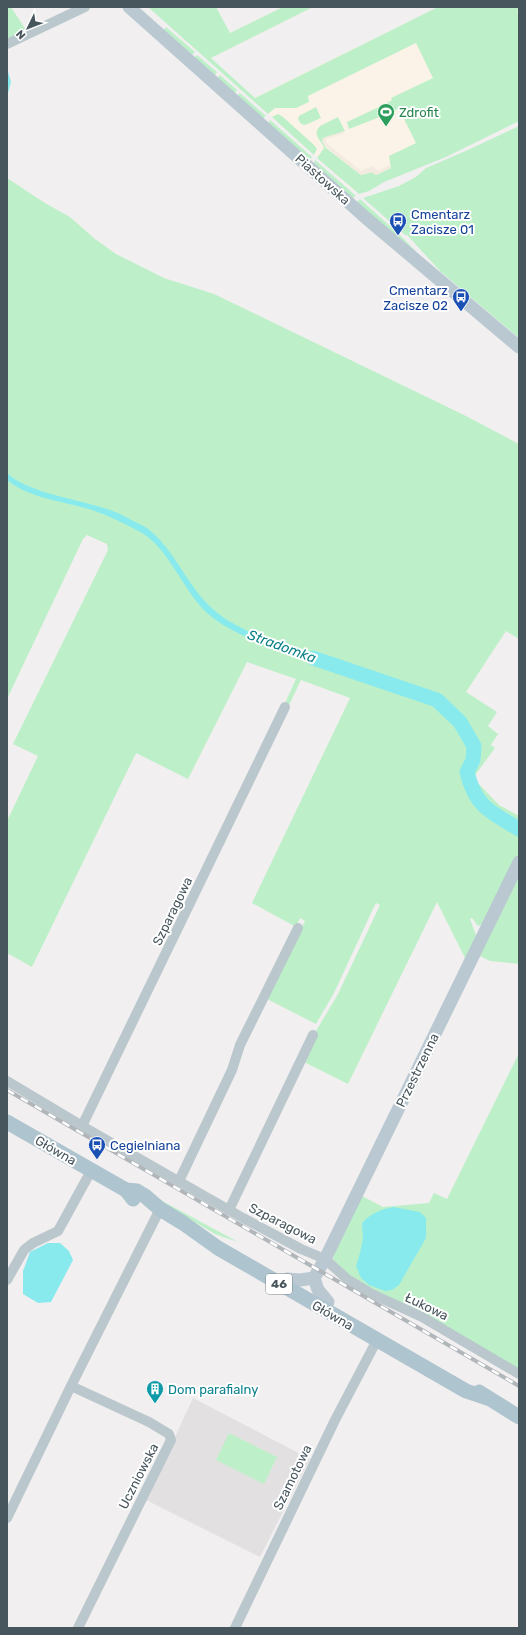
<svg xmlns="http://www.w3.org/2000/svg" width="526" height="1635" viewBox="0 0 526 1635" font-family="Rubik,sans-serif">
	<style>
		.commercial { fill: #fcf3e8 }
		.education { fill: #e3e0e2 }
		.green { fill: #bdf0c8 }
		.sand { fill: #f3eae0 }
		.water { fill: #89eaee }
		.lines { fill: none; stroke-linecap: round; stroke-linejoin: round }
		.river { stroke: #89eaee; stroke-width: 15 }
		.street { stroke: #bac7cc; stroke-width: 10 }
		.secondary { stroke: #bac9d1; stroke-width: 13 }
		.primary { stroke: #aec4ce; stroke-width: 15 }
		.rail-casing { stroke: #b1b6ba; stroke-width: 4 }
		.rail { stroke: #fff; stroke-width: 2.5; stroke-dasharray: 8; stroke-linecap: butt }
		.labels { text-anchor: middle; stroke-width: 4; stroke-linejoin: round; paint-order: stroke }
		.shield { fill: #fff; stroke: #7e898e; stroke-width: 1 }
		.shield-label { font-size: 12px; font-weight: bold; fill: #47565d }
		.leisure-label { font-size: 13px; fill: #27864d; stroke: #fff; text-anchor: start }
		.street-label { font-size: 13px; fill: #47565d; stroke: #fff }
		.transit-label { font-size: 13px; fill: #164399; stroke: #fff; text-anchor: start }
		.culture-label { font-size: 13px; fill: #0d838f; stroke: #fff; text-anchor: start }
		.water-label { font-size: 14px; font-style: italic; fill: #0c8286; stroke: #fff }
	</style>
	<rect width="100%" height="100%" fill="#f2eff0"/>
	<!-- commercial -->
	<path class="commercial" d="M 409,21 L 468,144 L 354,191 L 252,99 Z"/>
	<!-- education -->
	<path class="education" d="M 193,1398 L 310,1459 L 260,1557 L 146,1500 Z"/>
	<!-- green -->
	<g class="green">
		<path d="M 7,7 L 11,7 L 28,33 L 7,42 Z"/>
		<path d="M 148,7 L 216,7 L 230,33 L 283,7 L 313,7 L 211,58 L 255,98 L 438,7 L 519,7 L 519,11 L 517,12 L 519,17 L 519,121 L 446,157 L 384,182 L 369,191 L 359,194 L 317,158 L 324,148 C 322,141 315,138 317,130 L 320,126 L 338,117 L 345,131 L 323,138 L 324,145 L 326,148 L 361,175 L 372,172 L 376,175 L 391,168 L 389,156 L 416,143 L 400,111 L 400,108 L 387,114 L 383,105 L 392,100 L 391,98 L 433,78 L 416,43 L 308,96 L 309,102 L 296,108 L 275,108 L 268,114 Z"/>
		<path d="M 166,27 L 195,52 L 191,56 L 163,31 Z"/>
		<path d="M 197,55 L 217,72 L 215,75 L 194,58 Z"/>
		<path d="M 220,75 L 237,90 L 234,94 L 217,79 Z"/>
		<path d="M 240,93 L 266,116 L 262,119 L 237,96 Z"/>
		<path d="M 381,106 L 385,115 L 349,129 L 347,122 Z"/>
		<path d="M 316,107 L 321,118 L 305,125 L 301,124 L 298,119 L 299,116 Z"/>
		<path d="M 278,114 L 283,117 L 314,145 L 317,149 L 314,155 L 272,117 Z"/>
		<path d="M 270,120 L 312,157 L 309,160 L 268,124 Z"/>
		<path d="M 519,126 L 519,338 L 441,272 L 407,235 L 405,235 L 363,198 L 399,186 L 416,177 L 426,168 L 468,150 Z"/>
		<path d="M 315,160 L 355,195 L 355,197 L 352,198 L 314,163 Z"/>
		<path d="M 7,178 L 45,203 L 70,217 L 95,239 L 116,254 L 164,278 L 214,294 L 466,416 L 519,444 L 519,639 L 506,631 L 466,692 L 497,712 L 488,726 L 498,734 L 491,745 L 495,748 L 473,778 L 499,805 L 519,816 L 519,853 L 484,924 L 478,926 L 472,918 L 470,919 L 476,935 L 466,960 L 437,902 L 348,1084 L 302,1061 L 316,1031 L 338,994 L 380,905 L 376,903 L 372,911 L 334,993 L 316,1024 L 265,998 L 305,921 L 300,918 L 296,927 L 252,903 L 350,698 L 301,680 L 289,705 L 285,703 L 296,679 L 247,662 L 188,779 L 136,753 L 32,967 L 7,953 L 7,821 L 38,756 L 13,744 L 108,550 L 107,544 L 87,535 L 83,539 L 7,699 Z"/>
		<path d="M 360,199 L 402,237 L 427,263 L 356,203 Z"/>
		<path d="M 519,872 L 519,964 L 490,961 L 480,956 Z"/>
		<path d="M 519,1053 L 519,1370 L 356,1283 L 333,1259 L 335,1251 L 362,1196 L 383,1207 L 429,1203 L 434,1193 L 447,1199 Z"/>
		<path d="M 144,1191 L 238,1242 L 215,1234 L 143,1192 Z"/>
		<path d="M 229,1433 L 277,1457 L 264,1484 L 216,1460 Z"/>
	</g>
	<!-- sand -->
	<path class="sand" d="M 345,131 L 343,134 L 326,139 L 326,143 L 361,171 L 372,166 L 378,171 L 390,165 L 391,168 L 376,175 L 372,172 L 361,175 L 324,145 L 322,141 L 323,138 Z"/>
	<!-- water -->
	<g class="water">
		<path d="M 7,68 L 11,82 L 7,97 Z"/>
		<path d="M 7,473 C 29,495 90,500 120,514 C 128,519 139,523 147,528 C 175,549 187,587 214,610 C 242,635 297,649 333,661 L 331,667 C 295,656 227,636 202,608 C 182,586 167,548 142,533 C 126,524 109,516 92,510 C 64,501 30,499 7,480 Z"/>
		<path d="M 393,1207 L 420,1212 L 426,1218 L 426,1238 L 399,1285 L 392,1290 L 385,1291 L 369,1285 L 361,1278 L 356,1266 L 360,1253 L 363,1239 L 362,1223 C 371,1213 380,1210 393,1207 Z"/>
		<path d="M 48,1243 L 60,1243 L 69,1251 L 73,1260 L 51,1302 L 38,1303 L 23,1294 L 23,1271 L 30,1252 Z"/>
	</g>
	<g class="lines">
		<!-- river -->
		<path class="river" d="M 313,658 L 437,700 L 460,722 L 474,746 L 473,760 L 467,772 C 475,806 490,812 519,829"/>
		<!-- street -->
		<g class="street">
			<path d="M 7,44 L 85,7"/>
			<path d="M 7,1081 L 89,1130 L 243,1218 L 301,1249 L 325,1259 L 347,1279 L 372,1294 L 422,1317 L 519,1374"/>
			<path d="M 82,1126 L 285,707"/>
			<path d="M 179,1181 L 232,1070 L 240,1045 L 298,928"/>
			<path d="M 229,1210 L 313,1035"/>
			<path d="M 7,1280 L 24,1250 L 33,1243 L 58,1231 L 91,1171"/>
			<path d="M 71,1386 L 149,1422 L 169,1434 L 171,1440 L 78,1628"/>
			<path d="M 7,1518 L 71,1386 L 160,1209"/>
			<path d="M 235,1628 L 335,1420 L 377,1340"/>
		</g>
		<!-- secondary -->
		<g class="secondary">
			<path d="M 129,7 L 366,218 L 519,347"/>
			<path d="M 287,1279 L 300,1280 L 314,1278"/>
			<path d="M 328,1302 L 318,1290 L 314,1278 L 325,1259 L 519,862"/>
		</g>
		<!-- primary -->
		<g class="primary">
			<path d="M 7,1122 L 126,1190 L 133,1199"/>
			<path d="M 126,1190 L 137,1191 L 145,1196 L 160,1209 L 183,1223 L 218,1248 L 466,1391 L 487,1398"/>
			<path d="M 479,1392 L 519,1417"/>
		</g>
		<defs>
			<path id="rail" d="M 7,1090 L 519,1386"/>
		</defs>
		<!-- rail casing -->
		<use href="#rail" class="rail-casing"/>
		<!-- rail -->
		<use href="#rail" class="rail"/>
	</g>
	<!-- icons -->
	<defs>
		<symbol id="stadium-pin" viewBox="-11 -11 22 30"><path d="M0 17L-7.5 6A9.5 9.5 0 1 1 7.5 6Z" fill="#2e9e5b" stroke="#fff"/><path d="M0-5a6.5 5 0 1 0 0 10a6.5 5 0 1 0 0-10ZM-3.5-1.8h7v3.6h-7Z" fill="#fff"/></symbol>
		<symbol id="bus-pin" viewBox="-11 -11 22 30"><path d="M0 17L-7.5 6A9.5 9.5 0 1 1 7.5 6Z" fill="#1a4fb4" stroke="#fff"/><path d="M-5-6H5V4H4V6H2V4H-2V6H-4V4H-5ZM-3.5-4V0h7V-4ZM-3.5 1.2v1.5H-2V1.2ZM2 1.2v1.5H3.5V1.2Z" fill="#fff"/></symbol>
		<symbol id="building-pin" viewBox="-11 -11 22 30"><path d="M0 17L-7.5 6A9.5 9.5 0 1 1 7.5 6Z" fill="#0f9aa8" stroke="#fff"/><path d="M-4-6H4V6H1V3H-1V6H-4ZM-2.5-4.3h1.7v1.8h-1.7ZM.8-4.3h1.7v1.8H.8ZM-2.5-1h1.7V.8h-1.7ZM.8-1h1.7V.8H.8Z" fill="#fff"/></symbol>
	</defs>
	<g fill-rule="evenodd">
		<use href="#stadium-pin" x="376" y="102" width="20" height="27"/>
		<use href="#bus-pin" x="388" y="211" width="20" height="27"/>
		<use href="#bus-pin" x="451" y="287" width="20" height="27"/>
		<use href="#bus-pin" x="87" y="1135" width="20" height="27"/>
		<use href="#building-pin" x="145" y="1379" width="20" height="27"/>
	</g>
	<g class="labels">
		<!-- shield labels -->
		<rect class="shield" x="266" y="1274" width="26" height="20" rx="3"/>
		<g class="shield-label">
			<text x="279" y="1288">46</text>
		</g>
		<!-- leisure labels -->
		<g class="leisure-label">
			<text x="399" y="117">Zdrofit</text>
		</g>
		<!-- street labels -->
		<g class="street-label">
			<text transform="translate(323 179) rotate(42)" y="5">Piastowska</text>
			<text transform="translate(172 911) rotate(-64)" y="5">Szparagowa</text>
			<text transform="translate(417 1070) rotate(-64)" y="5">Przestrzenna</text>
			<text transform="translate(56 1150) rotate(30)" y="5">Główna</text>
			<text transform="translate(283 1223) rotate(27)" y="5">Szparagowa</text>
			<text transform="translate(427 1306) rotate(26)" y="5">Łukowa</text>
			<text transform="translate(333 1315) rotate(30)" y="5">Główna</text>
			<text transform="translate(138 1476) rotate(-63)" y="5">Uczniowska</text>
			<text transform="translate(292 1477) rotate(-64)" y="5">Szamotowa</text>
		</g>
		<!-- transit labels -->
		<g class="transit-label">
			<text x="411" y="219">Cmentarz<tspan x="411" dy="15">Zacisze 01</tspan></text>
			<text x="448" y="295" text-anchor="end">Cmentarz<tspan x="448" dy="15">Zacisze 02</tspan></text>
			<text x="110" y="1150">Cegielniana</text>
		</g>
		<!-- culture labels -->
		<g class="culture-label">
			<text x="168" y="1394">Dom parafialny</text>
		</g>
		<!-- water labels -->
		<g class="water-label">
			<text transform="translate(282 646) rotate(20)" y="5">Stradomka</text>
		</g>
	</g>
	<!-- border -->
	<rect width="526" height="1635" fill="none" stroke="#47565d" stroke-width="16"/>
	<!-- north arrow -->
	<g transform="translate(28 28) rotate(227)" stroke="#ffffff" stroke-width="3" paint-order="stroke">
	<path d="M0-3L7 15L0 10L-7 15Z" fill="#47565d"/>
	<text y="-6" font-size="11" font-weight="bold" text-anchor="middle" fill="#47565d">N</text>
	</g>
</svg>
